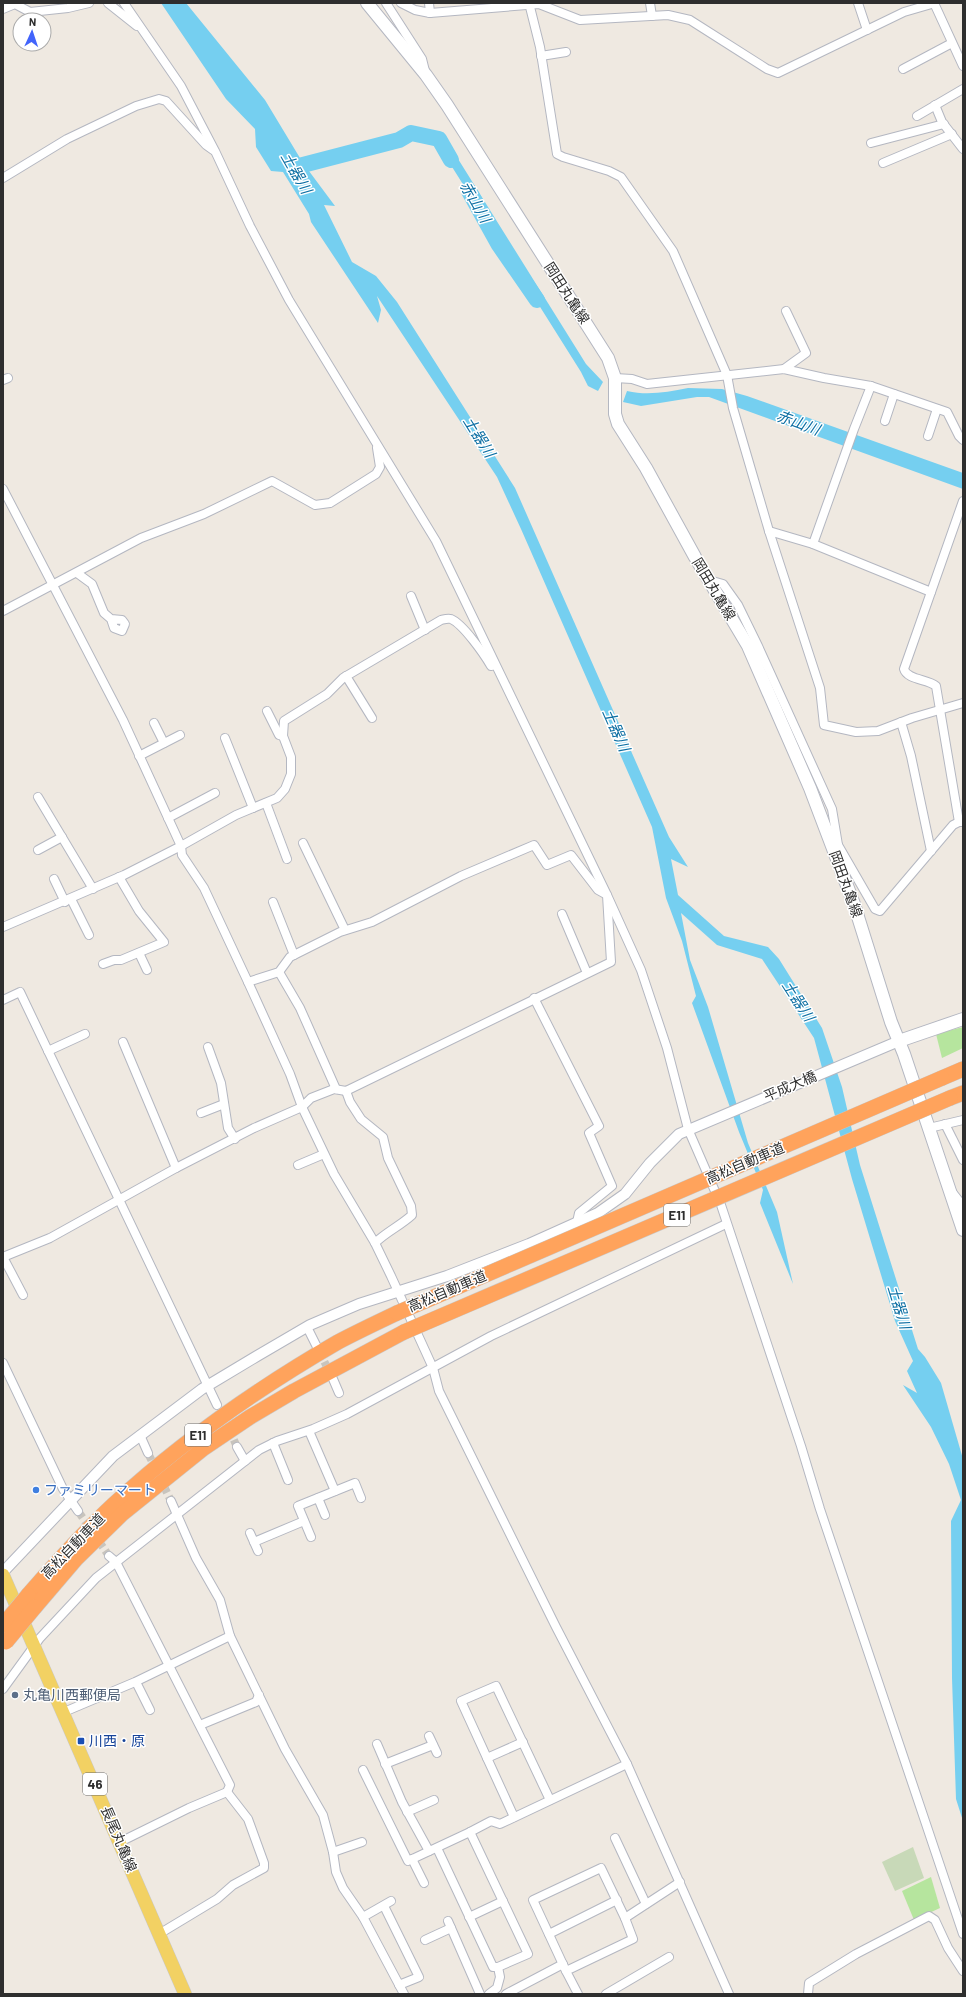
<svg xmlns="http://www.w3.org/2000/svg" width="966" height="1997" viewBox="0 0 966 1997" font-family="Barlow,'Noto Sans JP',sans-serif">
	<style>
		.green { fill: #b6e59e }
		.cemetery { fill: #c8d9b8 }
		.water { fill: #75cff0 }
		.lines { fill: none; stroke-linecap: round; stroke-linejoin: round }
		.river { stroke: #75cff0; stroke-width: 16 }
		.minor-tunnel { stroke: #c8c4bd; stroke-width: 8; stroke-dasharray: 8 4; stroke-linecap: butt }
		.minor-casing { stroke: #b4b7c1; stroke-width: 10 }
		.tertiary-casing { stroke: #b4b7c1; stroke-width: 12 }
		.secondary-casing { stroke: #b4b7c1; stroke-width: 14 }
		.primary-casing { stroke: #c9c9c9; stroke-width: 14 }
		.motorway-casing { stroke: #c9c9c9; stroke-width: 16 }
		.minor { stroke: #fff; stroke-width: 8 }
		.tertiary { stroke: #fff; stroke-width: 10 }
		.secondary { stroke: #fff; stroke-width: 12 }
		.primary { stroke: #f2d163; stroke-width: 13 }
		.motorway { stroke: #ffa35c; stroke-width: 15 }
		.motorway-bridge-casing { stroke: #c9c9c9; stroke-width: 16; stroke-linecap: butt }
		.motorway-bridge { stroke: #ffa35c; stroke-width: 15 }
		.shop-dot { fill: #3f7fe0; stroke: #fff; stroke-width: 1.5 }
		.service-dot { fill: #5c6f8a; stroke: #fff; stroke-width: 1.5 }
		.transit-dot { fill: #1a4fb4; stroke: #fff; stroke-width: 1.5 }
		.labels { text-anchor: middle; stroke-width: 3; stroke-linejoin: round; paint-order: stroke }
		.shield { fill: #fff; stroke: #6d6d6d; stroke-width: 1 }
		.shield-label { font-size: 13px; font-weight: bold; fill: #2e2e2e }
		.street-label { font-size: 14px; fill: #2e2e2e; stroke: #fff }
		.shop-label { font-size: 14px; fill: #366cbe; stroke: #fff; text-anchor: start }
		.service-label { font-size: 14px; fill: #4e5e75; stroke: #fff; text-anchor: start }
		.transit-label { font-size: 14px; fill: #164399; stroke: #fff; text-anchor: start }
		.water-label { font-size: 15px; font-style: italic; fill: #0d6fa3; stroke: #fff }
	</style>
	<rect width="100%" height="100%" fill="#efe9e1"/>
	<!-- green -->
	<g class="green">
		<path d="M 963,1027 L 963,1048 L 942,1058 L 936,1034 Z"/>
		<path d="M 931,1877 L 940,1908 L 914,1920 L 902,1891 Z"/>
	</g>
	<!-- cemetery -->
	<path class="cemetery" d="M 913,1847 L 924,1878 L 895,1891 L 882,1862 Z"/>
	<!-- water -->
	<g class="water">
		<path d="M 161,3 L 186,3 L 265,100 L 303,163 L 335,206 L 324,205 L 352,262 L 376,276 L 397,302 L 515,488 L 669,837 L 688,867 L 671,859 L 678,895 L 724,936 L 768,947 L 779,959 L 822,1028 L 842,1087 L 860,1165 L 918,1349 L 925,1357 L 941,1383 L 963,1459 L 963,1821 L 956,1799 L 952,1678 L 951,1521 L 961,1500 L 949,1464 L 931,1427 L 903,1385 L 917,1393 L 907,1371 L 913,1361 L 895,1321 L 852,1179 L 814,1038 L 762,959 L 717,945 L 681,913 L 690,960 L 708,1007 L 748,1143 L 777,1212 L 793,1284 L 760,1203 L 763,1190 L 739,1132 L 692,1003 L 696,996 L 682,941 L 666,898 L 652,827 L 521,529 L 497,477 L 377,296 L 381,310 L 378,323 L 311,222 L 309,214 L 283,172 L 271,171 L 256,147 L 255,129 L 226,99 Z"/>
		<path d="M 445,138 L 586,364 L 603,382 L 598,391 L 588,386 L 581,372 L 437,143 Z"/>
		<path d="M 688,388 L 722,389 L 747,396 L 963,473 L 963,489 L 709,397 L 697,397 L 641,406 L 623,402 L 627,391 C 648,396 667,392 688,388 Z"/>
	</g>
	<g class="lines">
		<!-- river -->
		<g class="river">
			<path d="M 295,167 L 399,140 L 411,133 L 439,139 L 451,160"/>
			<path d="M 469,191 L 499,245 L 537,300"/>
		</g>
		<!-- minor-tunnel -->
		<g class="minor-tunnel">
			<path d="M 319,1351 L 331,1375"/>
			<path d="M 229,1429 L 237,1447"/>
			<path d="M 148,1453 L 171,1501"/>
			<path d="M 78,1511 L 109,1556"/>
		</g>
		<defs>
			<g id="minor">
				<path d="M 108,3 L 137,26"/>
				<path d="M 124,3 L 181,86 L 215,151 L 250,226 L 289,300 L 436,541 L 607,895 L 641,970 L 667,1048 L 688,1129 L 721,1205 L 801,1446 L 820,1509 L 963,1934"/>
				<path d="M 386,3 L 422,59 L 425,71"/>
				<path d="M 401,3 L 415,10 L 430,13 L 539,4 L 580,20 L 668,15 L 690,20 L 767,69 L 778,73 L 904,12 L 935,3"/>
				<path d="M 429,3 L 430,13"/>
				<path d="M 529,3 L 540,47 L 557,154 L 563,157 L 609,171 L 621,177 L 673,251 L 727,375 L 733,408 L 769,531 L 820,688 L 824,725 L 856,732 L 878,731 L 912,718 L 963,703"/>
				<path d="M 650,3 L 652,16"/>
				<path d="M 858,3 L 867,30"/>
				<path d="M 934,3 L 963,66"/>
				<path d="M 3,9 L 15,4 L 30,12 L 68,8 L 89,3"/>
				<path d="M 541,56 L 566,52"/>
				<path d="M 903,69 L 952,43"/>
				<path d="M 935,105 L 942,122 L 963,149"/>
				<path d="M 917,116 L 963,89"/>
				<path d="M 871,143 L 944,124"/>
				<path d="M 883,163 L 952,134"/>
				<path d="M 3,178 L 67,139 L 136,106 L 159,99 L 166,101 L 206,145 L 213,150"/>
				<path d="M 784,369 L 806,353 L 786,311"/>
				<path d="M 615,378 L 632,379 L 647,384 L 784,369 L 824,378 L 871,386 L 947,412 L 959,436 L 963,440"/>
				<path d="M 3,380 L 8,378"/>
				<path d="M 885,421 L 894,394"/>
				<path d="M 928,436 L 937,409"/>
				<path d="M 3,489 L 123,720 L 181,846 L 182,855 L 204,888 L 248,982 L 290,1074 L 302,1107 L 334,1174 L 375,1243 L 391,1276 L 433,1368 L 439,1391 L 556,1627 L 627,1764 L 729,1994"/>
				<path d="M 963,501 L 904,669 C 907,680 928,679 936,686 L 959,822 L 963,822"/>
				<path d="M 769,531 L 813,544 L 931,592"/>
				<path d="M 813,544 L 854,429 L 871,386"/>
				<path d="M 77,573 L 92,584 L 104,613 L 111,619 L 122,620 L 125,624 L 122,631 L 114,628 L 111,619"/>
				<path d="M 709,580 L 723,584 L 738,605 L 758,646 L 832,809 L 838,845"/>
				<path d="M 411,596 L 425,630"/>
				<path d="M 3,611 L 141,538 L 204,514 L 272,481 L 315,505 L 330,503 L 376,474 L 380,467 L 377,448"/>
				<path d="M 346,676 L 372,718"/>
				<path d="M 267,711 L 279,735 L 283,736"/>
				<path d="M 901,722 L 911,756 L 931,851"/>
				<path d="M 154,723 L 164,743"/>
				<path d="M 225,738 L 253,808"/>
				<path d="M 139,756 L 180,735"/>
				<path d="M 38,797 L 93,889"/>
				<path d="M 266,803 L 287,859"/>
				<path d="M 168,818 L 215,793"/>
				<path d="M 303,843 L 345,930"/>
				<path d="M 833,846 L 838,845 L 875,909 L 880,911 L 953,825 L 959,822"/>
				<path d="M 38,850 L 62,837"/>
				<path d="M 54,879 L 65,902"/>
				<path d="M 71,899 L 89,935"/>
				<path d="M 273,902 L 294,955"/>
				<path d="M 562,914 L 587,973"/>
				<path d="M 3,927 L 124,875 L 181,846 L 236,815 L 277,798 L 285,789 L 291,774 L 291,757 L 283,736 L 284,721 L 327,694 L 343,678 L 441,620 C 445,619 448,618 451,619 C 463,624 484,654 491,666 L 495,665"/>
				<path d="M 139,953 L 147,970"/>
				<path d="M 103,964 L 114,960 L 121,960 L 164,942 L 139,911 L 119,877"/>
				<path d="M 279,972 L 300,1008 L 336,1089"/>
				<path d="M 534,998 L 599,1126 L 589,1133 L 612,1186 L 579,1213 L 577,1222"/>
				<path d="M 3,1000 L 20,992 L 217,1405"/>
				<path d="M 123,1042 L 176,1168"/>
				<path d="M 208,1047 L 221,1083 L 228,1128 L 235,1139"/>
				<path d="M 48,1051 L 85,1034"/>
				<path d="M 346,1091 L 350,1102 L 361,1119 L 383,1137 L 388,1158 L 411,1206 L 412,1215 C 400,1226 386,1232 375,1243"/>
				<path d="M 201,1113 L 224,1104"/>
				<path d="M 945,1124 L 963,1160"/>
				<path d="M 929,1128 L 963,1120"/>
				<path d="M 298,1165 L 324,1154"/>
				<path d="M 952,1192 L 963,1206"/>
				<path d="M 3,1257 L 50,1238 L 176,1168 L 254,1128 L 302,1107 L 311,1098 L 334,1089 L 346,1091 L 611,962 L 607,895 L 598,890 L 571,855 L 547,865 L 534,845 L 461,876 L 372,922 L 340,932 L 290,957 L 279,972 L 248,982"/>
				<path d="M 3,1257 L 23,1295"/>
				<path d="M 307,1327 L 317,1347"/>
				<path d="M 3,1363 L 63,1489 L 78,1511"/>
				<path d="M 333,1379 L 339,1393"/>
				<path d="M 309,1431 L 335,1491"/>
				<path d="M 140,1435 L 148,1453"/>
				<path d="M 273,1443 L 288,1480"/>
				<path d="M 237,1447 L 245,1461"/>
				<path d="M 318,1498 L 325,1515"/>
				<path d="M 171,1501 L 196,1558 L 220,1600 L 230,1636"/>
				<path d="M 250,1533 L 258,1551"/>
				<path d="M 311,1537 L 298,1506 L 355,1483 L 361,1498"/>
				<path d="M 254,1542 L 304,1521"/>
				<path d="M 109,1556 L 116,1562 L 230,1785 L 227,1792 L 189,1808 L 120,1842"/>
				<path d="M 136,1682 L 150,1710"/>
				<path d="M 3,1689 L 40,1638 L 96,1578 L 259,1450 L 277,1441 L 313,1429 L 347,1414 L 491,1336 L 726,1224"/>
				<path d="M 64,1712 L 135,1682 L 230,1636 L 285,1749 L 323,1815 L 333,1852 L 336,1872 L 343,1888 L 363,1917 L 404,1994"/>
				<path d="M 200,1725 L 256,1702 L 259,1695"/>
				<path d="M 429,1736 L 437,1753"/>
				<path d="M 377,1744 L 402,1802 L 429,1851"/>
				<path d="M 487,1758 L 523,1742"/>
				<path d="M 385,1764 L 433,1745"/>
				<path d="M 363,1770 L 408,1861 L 470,1832"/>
				<path d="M 407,1812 L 434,1800"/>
				<path d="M 514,1817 L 461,1701 L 496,1686 L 550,1800"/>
				<path d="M 615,1838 L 646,1904"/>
				<path d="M 437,1848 L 493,1967 L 498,1967"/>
				<path d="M 333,1852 L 362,1842"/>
				<path d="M 412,1859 L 424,1883"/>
				<path d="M 384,1906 L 419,1977 L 399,1985"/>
				<path d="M 363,1917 L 391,1901"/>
				<path d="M 469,1917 L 503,1901"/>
				<path d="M 448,1921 L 480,1994"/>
				<path d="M 159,1934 L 217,1899 L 233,1885 L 264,1868 L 264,1863 L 248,1819 L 227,1792"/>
				<path d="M 549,1934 L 617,1900"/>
				<path d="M 425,1940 L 451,1928"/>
				<path d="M 566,1971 L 533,1900 L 601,1868 L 625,1918"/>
				<path d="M 489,1994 L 497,1988 L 500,1977 L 498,1967 L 528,1954 L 470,1832 L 491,1821 L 500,1824 L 627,1764"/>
				<path d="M 506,1994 L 563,1964"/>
				<path d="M 578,1994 L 566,1971 L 633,1939 L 625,1918 L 680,1882"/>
				<path d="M 606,1994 L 669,1957"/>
				<path d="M 808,1994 L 809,1983 L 856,1954 L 929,1916 L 935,1920 L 948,1948 L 963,1971"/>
			</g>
			<path id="tertiary" d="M 3,1572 L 113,1456 L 202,1389 L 257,1356 L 310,1325 L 359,1304 L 447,1276 L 529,1244 L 598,1213 L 625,1194 L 650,1163 L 679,1134 L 899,1041"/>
			<g id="secondary">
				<path d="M 367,3 L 426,75 L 447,105 L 608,358 L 615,378 L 615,414 L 618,424 L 646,468 L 695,557 L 748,646 L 810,788 L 854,904 L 891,1022 L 904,1054 L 963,1230"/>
				<path d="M 899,1041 L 963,1019"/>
			</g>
			<path id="primary" d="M 3,1575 L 185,1994"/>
			<g id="motorway">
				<path d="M 942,1078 L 963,1069"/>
				<path d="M 950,1098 L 963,1093"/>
				<path d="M 28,1595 C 55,1564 83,1533 113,1505 C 179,1444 260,1387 338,1342 C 357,1332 378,1322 397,1313"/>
				<path d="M 35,1607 L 76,1559 L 122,1514 L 204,1448 L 250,1417 L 294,1391 L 404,1332"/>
			</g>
		</defs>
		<!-- minor casing -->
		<use href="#minor" class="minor-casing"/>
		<!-- tertiary casing -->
		<use href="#tertiary" class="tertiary-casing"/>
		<!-- secondary casing -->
		<use href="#secondary" class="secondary-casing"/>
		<!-- primary casing -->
		<use href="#primary" class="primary-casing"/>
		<!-- motorway casing -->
		<use href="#motorway" class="motorway-casing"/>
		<!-- minor -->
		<use href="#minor" class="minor"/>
		<!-- tertiary -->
		<use href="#tertiary" class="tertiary"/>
		<!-- secondary -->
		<use href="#secondary" class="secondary"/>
		<!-- primary -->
		<use href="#primary" class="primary"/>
		<!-- motorway -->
		<use href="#motorway" class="motorway"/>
		<defs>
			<g id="motorway-bridge">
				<path d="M 397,1313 L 942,1078"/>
				<path d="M 404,1332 L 950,1098"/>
				<path d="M 3,1625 L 28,1595"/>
				<path d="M 6,1642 L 35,1607"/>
			</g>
		</defs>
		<!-- motorway-bridge casing -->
		<use href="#motorway-bridge" class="motorway-bridge-casing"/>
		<!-- motorway-bridge -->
		<use href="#motorway-bridge" class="motorway-bridge"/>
	</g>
	<!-- markers -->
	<circle class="shop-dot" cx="36" cy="1490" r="4"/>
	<circle class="service-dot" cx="15" cy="1695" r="4"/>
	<rect class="transit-dot" x="77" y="1737" width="8" height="8" rx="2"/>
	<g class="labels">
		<!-- shield labels -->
		<g class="shield">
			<rect x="664" y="1204" width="26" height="22" rx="3"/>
			<rect x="185" y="1424" width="26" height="22" rx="3"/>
			<rect x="83" y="1773" width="24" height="22" rx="3"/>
		</g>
		<g class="shield-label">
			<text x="677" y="1220">E11</text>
			<text x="198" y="1440">E11</text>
			<text x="95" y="1789">46</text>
		</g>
		<!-- street labels -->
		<g class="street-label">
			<text transform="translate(567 293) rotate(57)" y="5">岡田丸亀線</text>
			<text transform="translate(714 589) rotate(59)" y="5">岡田丸亀線</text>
			<text transform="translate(846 884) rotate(70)" y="5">岡田丸亀線</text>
			<text transform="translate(790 1086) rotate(-23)" y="5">平成大橋</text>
			<text transform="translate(745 1163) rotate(-23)" y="5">高松自動車道</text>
			<text transform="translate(447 1291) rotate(-23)" y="5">高松自動車道</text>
			<text transform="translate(73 1546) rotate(-46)" y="5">高松自動車道</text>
			<text transform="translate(119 1839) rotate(67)" y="5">長尾丸亀線</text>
		</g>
		<!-- shop labels -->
		<g class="shop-label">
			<text x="44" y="1495">ファミリーマート</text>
		</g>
		<!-- service labels -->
		<g class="service-label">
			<text x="23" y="1700">丸亀川西郵便局</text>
		</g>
		<!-- transit labels -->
		<g class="transit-label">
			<text x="89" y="1746">川西・原</text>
		</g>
		<!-- water labels -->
		<g class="water-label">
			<text transform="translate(296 173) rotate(60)" y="5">土器川</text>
			<text transform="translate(475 202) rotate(60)" y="5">赤山川</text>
			<text transform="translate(798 423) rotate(20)" y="5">赤山川</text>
			<text transform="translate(479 437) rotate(58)" y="5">土器川</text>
			<text transform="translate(616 730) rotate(66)" y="5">土器川</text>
			<text transform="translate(798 1001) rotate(57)" y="5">土器川</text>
			<text transform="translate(899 1307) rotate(73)" y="5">土器川</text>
		</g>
	</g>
	<!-- border -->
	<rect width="966" height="1997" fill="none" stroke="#2e2e2e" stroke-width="8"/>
	<!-- north arrow -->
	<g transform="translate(32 32) rotate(3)"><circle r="19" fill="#ffffff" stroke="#ababab"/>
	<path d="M0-3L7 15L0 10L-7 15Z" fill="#4264fb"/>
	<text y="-6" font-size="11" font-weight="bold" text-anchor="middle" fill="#2e2e2e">N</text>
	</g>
</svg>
